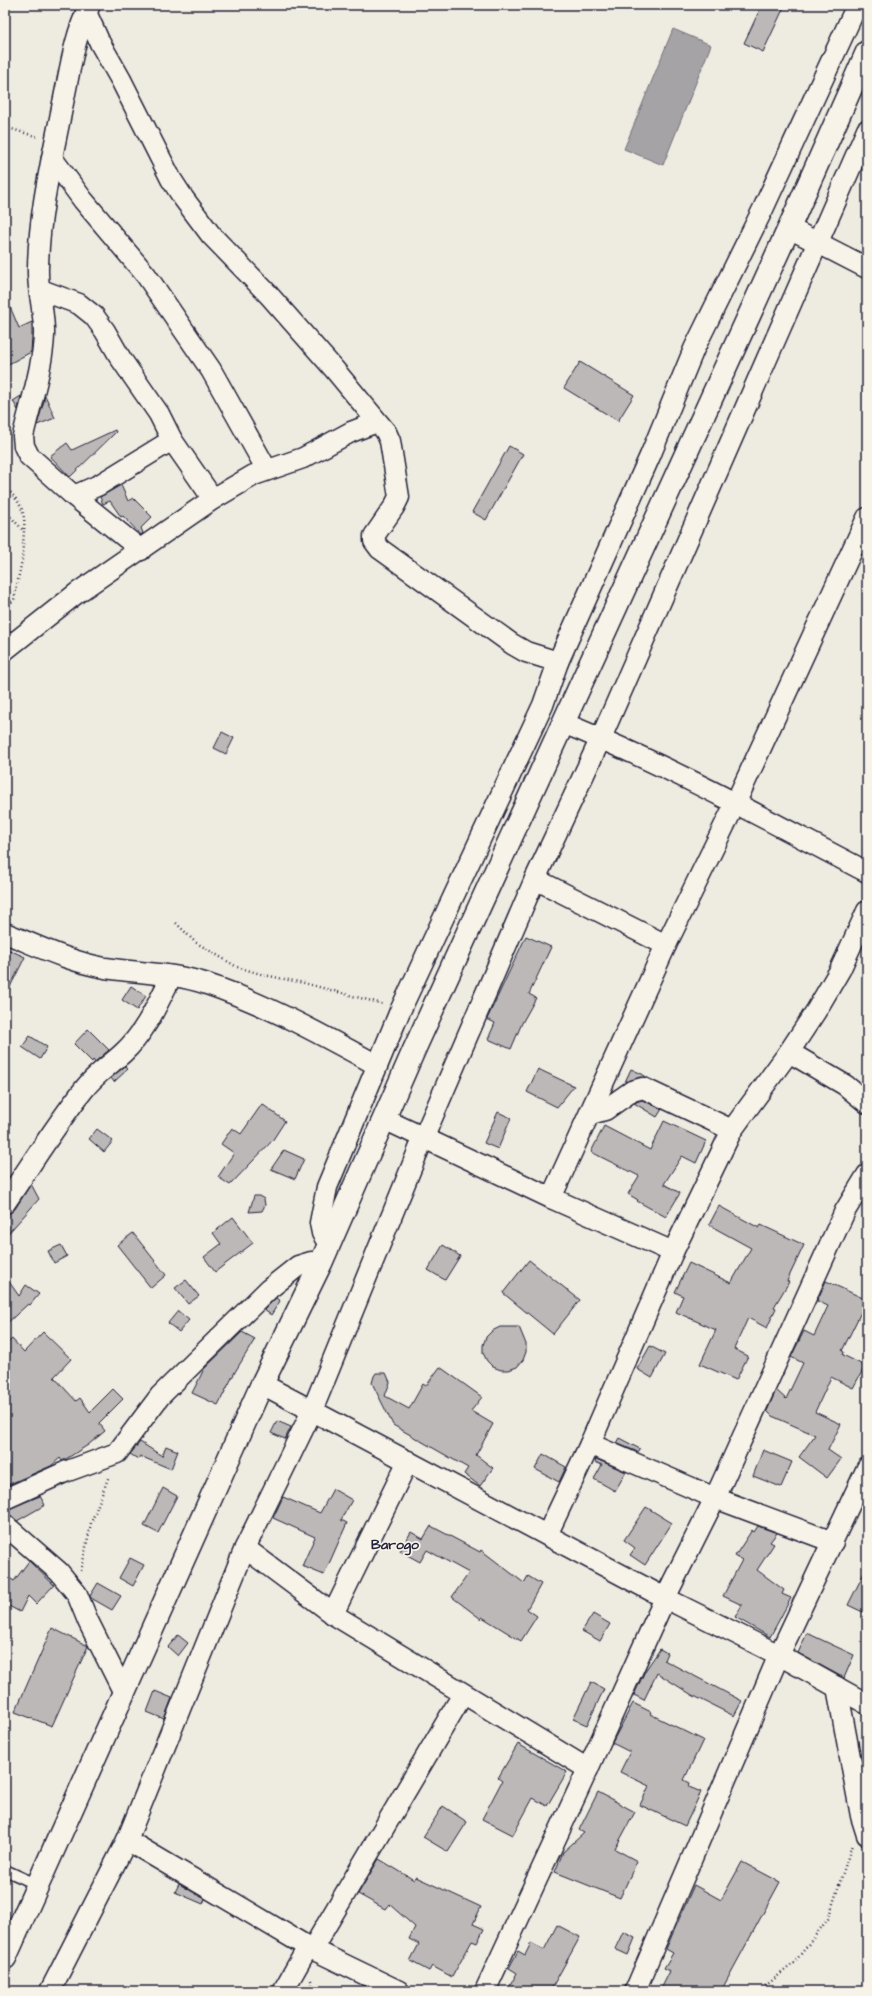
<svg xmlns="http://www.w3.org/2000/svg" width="872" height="1996" viewBox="0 0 872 1996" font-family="'Architects Daughter',sans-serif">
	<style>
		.water { fill: #a6a3a6; stroke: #716f7b }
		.building { fill: #bbb8b7; stroke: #22223b }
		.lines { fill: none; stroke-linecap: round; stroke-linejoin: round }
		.lane-casing { stroke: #22223b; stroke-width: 13 }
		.street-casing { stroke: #22223b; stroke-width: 23 }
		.highway-casing { stroke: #22223b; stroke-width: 25 }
		.path { stroke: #22223b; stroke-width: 2.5; stroke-dasharray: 1 3; stroke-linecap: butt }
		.lane { stroke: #f7f3e8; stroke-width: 10 }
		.street { stroke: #f7f3e8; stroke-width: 20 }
		.highway { stroke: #f7f3e8; stroke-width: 22 }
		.labels { text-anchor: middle; stroke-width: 3.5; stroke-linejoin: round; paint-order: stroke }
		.quarter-label { font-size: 14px; font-weight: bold; fill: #22223b; stroke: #f7f3e8 }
	</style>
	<rect width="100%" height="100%" fill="#eeebe1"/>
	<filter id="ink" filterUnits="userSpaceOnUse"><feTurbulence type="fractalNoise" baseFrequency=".025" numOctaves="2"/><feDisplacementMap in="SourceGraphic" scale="8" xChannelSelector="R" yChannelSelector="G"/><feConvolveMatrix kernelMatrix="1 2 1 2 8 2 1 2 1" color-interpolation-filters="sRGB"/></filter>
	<g filter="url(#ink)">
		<!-- water -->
		<path class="water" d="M 673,29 L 711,45 L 663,165 L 624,149 Z"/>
		<!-- building -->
		<g class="building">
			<path d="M 762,5 L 785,5 L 763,52 L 744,43 Z"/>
			<path d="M 5,295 L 19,328 L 32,322 L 32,335 L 31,352 L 5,366 Z"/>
			<path d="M 580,362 L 634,395 L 618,421 L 564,388 Z"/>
			<path d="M 45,395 L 55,418 L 37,425 L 44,401 Z"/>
			<path d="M 21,396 L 18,409 L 18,410 L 13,401 Z"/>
			<path d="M 115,430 L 116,432 L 70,477 L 50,456 L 67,443 L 72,450 Z"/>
			<path d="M 509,446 L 523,454 L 486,520 L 472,512 Z"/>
			<path d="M 121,485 L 128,501 L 133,498 L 152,517 L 141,528 L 143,533 L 141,535 L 123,516 L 121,517 L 110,501 L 103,504 L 100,497 Z"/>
			<path d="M 222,732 L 234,738 L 226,754 L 214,748 Z"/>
			<path d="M 526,936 L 551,947 L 529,994 L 536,998 L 522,1023 L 511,1049 L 488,1039 L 495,1023 L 487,1019 Z"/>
			<path d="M 5,948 L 25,957 L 5,997 Z"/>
			<path d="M 131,986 L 146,996 L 137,1010 L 122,1000 Z"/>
			<path d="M 88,1029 L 109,1050 L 95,1062 L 93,1060 L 92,1062 L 74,1044 Z"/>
			<path d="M 30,1036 L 47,1047 L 40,1059 L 22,1047 Z"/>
			<path d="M 125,1066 L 128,1069 L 114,1082 L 111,1078 Z"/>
			<path d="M 538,1069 L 574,1086 L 557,1107 L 527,1092 Z"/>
			<path d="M 631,1069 L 642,1074 L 648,1078 L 640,1077 L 625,1082 Z"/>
			<path d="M 642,1100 L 662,1109 L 657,1117 L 634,1103 Z"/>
			<path d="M 262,1104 L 285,1121 L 272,1141 L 230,1185 L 218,1177 L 234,1153 L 221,1144 L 232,1128 L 241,1134 Z"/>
			<path d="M 498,1112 L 511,1118 L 498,1149 L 484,1143 Z"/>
			<path d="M 664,1121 L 706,1141 L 696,1163 L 682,1156 L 664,1184 L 680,1193 L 666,1217 L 637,1201 L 638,1200 L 628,1194 L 639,1176 L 591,1152 L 604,1126 L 650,1150 Z"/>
			<path d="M 97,1129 L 113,1141 L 104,1152 L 89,1139 Z"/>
			<path d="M 284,1150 L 304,1159 L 295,1179 L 271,1169 Z"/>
			<path d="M 31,1184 L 39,1199 L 5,1237 L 5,1214 L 15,1209 Z"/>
			<path d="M 254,1196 L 259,1196 L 264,1199 L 265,1205 L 262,1211 L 249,1212 Z"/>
			<path d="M 719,1206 L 759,1228 L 761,1225 L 804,1245 L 787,1281 L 789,1282 L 774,1307 L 776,1308 L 767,1328 L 748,1318 L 734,1349 L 748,1356 L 736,1380 L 700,1364 L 716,1330 L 676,1312 L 683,1296 L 675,1292 L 689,1263 L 731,1283 L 751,1248 L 709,1225 Z"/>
			<path d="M 233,1217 L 253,1243 L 215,1272 L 204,1257 L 221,1244 L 213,1233 Z"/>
			<path d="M 133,1233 L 166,1275 L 151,1288 L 117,1245 Z"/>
			<path d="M 61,1245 L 67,1256 L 54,1263 L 48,1251 Z"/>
			<path d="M 443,1245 L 460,1256 L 445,1280 L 428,1270 Z"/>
			<path d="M 529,1260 L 580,1300 L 553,1334 L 503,1293 Z"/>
			<path d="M 5,1276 L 19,1296 L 26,1285 L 39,1294 L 30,1305 L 28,1304 L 5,1325 Z"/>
			<path d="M 186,1280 L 199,1296 L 188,1304 L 175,1288 Z"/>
			<path d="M 826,1281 L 867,1300 L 842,1351 L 844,1352 L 843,1355 L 865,1366 L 853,1388 L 831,1377 L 815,1412 L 841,1424 L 828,1450 L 841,1459 L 827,1478 L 799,1457 L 815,1435 L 772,1416 L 767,1411 L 776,1390 L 786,1399 L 803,1363 L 791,1357 L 804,1331 L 814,1336 L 828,1306 L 817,1301 Z"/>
			<path d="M 276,1298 L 280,1301 L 271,1315 L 264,1310 Z"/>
			<path d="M 178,1311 L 189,1320 L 179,1332 L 168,1323 Z"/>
			<path d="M 500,1327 L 519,1327 L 526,1344 L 526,1352 L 523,1360 L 517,1367 L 509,1370 L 501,1370 L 493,1367 L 487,1361 L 483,1353 L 483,1345 L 486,1337 L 492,1331 Z"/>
			<path d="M 43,1332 L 71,1359 L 54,1377 L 76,1401 L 80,1398 L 90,1412 L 113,1389 L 123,1399 L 99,1423 L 105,1431 L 88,1445 L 66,1459 L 62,1461 L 60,1458 L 51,1466 L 5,1486 L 5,1345 L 12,1339 L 24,1352 Z"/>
			<path d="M 242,1332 L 255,1339 L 235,1372 L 218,1405 L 192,1393 L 204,1369 Z"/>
			<path d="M 650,1346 L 665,1354 L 652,1378 L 637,1369 Z"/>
			<path d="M 440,1367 L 482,1397 L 471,1411 L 493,1424 L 476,1455 L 493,1468 L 480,1486 L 464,1474 L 468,1468 L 393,1425 L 372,1383 L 374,1376 L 376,1373 L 386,1373 L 390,1382 L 385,1396 L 409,1409 L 423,1384 L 426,1386 Z"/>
			<path d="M 277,1421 L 291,1427 L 285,1439 L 271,1433 Z"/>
			<path d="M 619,1438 L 640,1449 L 638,1452 L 616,1443 Z"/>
			<path d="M 140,1442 L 162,1456 L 166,1446 L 178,1451 L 171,1469 L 140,1456 L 138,1459 L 130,1454 Z"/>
			<path d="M 763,1450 L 792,1462 L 781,1487 L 753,1476 Z"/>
			<path d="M 543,1454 L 566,1467 L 559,1482 L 535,1469 Z"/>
			<path d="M 596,1459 L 626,1472 L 615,1491 L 594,1479 L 602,1465 L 595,1462 Z"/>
			<path d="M 163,1488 L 177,1496 L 158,1533 L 144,1526 Z"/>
			<path d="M 333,1489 L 352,1500 L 341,1520 L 347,1523 L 324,1575 L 302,1566 L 315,1537 L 273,1518 L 283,1497 L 320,1513 Z"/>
			<path d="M 40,1496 L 45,1505 L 17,1521 L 12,1516 L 5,1514 L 5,1510 Z"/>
			<path d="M 646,1507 L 672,1523 L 645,1565 L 630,1555 L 635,1548 L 624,1540 Z"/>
			<path d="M 431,1526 L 480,1552 L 481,1550 L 524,1583 L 528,1576 L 541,1584 L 527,1609 L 537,1616 L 521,1641 L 482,1617 L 481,1619 L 452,1597 L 469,1573 L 427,1550 L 420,1562 L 400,1551 L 411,1532 L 423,1539 Z"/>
			<path d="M 758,1526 L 777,1533 L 770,1542 L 774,1544 L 757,1570 L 784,1590 L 782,1594 L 791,1598 L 770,1637 L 735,1617 L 742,1605 L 723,1596 L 742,1560 L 735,1556 L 752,1530 L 754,1532 Z"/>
			<path d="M 130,1558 L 144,1565 L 133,1586 L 119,1578 Z"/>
			<path d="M 29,1561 L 54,1585 L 36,1604 L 28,1596 L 20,1612 L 5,1604 L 5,1575 L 14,1581 Z"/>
			<path d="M 867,1567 L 867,1614 L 848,1605 Z"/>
			<path d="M 98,1583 L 121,1596 L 112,1610 L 91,1598 L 90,1596 Z"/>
			<path d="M 593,1614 L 610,1624 L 600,1641 L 582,1631 Z"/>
			<path d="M 52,1628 L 88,1646 L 52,1726 L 15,1712 Z"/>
			<path d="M 807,1633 L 854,1655 L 844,1678 L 798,1653 Z"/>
			<path d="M 178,1635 L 188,1643 L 178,1656 L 168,1647 Z"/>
			<path d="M 660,1649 L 667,1653 L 664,1660 L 742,1701 L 734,1716 L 692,1695 L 657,1673 L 644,1700 L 634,1695 L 645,1671 Z"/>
			<path d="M 591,1682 L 604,1689 L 587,1725 L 573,1719 Z"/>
			<path d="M 155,1691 L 172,1698 L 164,1719 L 147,1712 Z"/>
			<path d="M 633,1703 L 651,1712 L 650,1714 L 703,1740 L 684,1780 L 690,1783 L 689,1787 L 701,1792 L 685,1826 L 640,1805 L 649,1786 L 620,1772 L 630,1752 L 612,1743 Z"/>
			<path d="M 518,1744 L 567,1772 L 547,1806 L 533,1798 L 513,1835 L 482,1819 L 502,1781 L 498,1778 Z"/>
			<path d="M 598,1792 L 635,1812 L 615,1849 L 637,1861 L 620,1898 L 555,1872 L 563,1852 L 584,1833 L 579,1830 Z"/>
			<path d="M 443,1806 L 467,1822 L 448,1852 L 423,1837 Z"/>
			<path d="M 379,1859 L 414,1880 L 416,1877 L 481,1907 L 473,1924 L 484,1929 L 477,1943 L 472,1941 L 452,1977 L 432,1966 L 429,1971 L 410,1961 L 419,1944 L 409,1939 L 415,1927 L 389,1904 L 385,1909 L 358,1894 Z"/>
			<path d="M 742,1862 L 780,1882 L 721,1991 L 660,1991 L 670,1971 L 664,1968 L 673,1953 L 666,1949 L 694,1885 L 721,1900 Z"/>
			<path d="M 179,1884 L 205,1899 L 203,1904 L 175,1892 Z"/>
			<path d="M 557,1925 L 580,1937 L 550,1991 L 507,1991 L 517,1973 L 509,1968 L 518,1951 L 525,1955 L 531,1943 L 544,1950 Z"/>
			<path d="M 623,1932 L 635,1938 L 628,1955 L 615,1949 Z"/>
		</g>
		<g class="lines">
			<defs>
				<path id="lane" d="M 5,1870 L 38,1885"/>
				<g id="street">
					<path d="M 89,7 C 74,37 70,71 63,103 C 52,160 39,210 38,268 C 37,290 45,313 44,335 C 43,366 30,405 23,436 L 24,446 L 29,456 L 74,496 L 141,550"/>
					<path d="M 86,12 L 100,43 L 121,80 L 171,179 L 184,199 L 211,235 L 268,294 L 334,369 L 386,432 L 390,441 L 399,497 L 394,507 L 374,536 L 374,541 L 380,549 L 512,644 L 526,652 L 558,662"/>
					<path d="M 52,158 L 83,200 L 146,275 L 211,370 L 267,470"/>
					<path d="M 789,228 L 867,268"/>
					<path d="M 41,290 L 79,304 L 94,316 L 105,331 L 121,359 L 159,414 L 172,440"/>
					<path d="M 74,496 L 99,485 L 172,440 L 213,499"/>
					<path d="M 5,650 L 77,593 L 213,499 L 254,475 L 303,458 L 351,432 L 377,422"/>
					<path d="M 563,723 C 668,765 767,820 867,872"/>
					<path d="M 535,879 L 666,945"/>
					<path d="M 5,933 C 38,946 70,962 105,968 C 139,973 175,973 207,984 C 266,1004 322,1035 377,1065"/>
					<path d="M 789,1052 L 845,1085 L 867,1103"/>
					<path d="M 591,1114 L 605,1110 L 632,1091 L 643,1088 L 732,1130"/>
					<path d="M 384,1119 L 551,1198 L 673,1252"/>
					<path d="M 551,1198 L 666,945 L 735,804 L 867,518"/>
					<path d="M 5,1203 C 31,1165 56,1124 85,1088 C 96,1074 110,1065 123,1053 C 145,1033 158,1003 171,977"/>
					<path d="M 328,1243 L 322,1233 L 320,1223 L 327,1187 L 400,1011 L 543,705 L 558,662 L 650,456 L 694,349 L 763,209 L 857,5"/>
					<path d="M 262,1384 L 665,1598 L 779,1655 L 867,1704"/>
					<path d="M 590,1444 L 715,1498 L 833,1542"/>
					<path d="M 5,1499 L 65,1472 L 117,1453 L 160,1396 L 269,1289 L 298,1266 L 311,1262 L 321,1263"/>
					<path d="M 5,1525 L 59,1572 L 77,1594 L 88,1621 L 124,1693"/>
					<path d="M 547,1535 L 590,1444 L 673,1252 L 732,1130 L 789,1052 L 816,1011 L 840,970 L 867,911"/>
					<path d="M 245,1548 L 336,1616 L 588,1769"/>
					<path d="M 333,1614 L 408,1461"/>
					<path d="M 837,1687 L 861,1816 L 867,1835"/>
					<path d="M 127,1840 L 308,1947 L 399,1991"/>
					<path d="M 313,1948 L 463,1694"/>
					<path d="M 50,1991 L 127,1840 L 245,1548 L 312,1411 L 423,1139 L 535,879 L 601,738 L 867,130"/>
					<path d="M 283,1991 L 308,1947"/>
					<path d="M 485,1991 L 588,1769 L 665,1598 L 715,1498 L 845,1211 L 867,1175"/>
					<path d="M 635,1991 L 779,1655 L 867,1468"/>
				</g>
				<path id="highway" d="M 5,1958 L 262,1384 L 321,1263 L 414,1050 L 789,228 L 867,52"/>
			</defs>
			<!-- lane casing -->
			<use href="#lane" class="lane-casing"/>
			<!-- street casing -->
			<use href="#street" class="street-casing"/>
			<!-- highway casing -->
			<use href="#highway" class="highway-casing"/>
			<!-- path -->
			<g class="path">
				<path d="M 5,127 L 38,137"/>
				<path d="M 5,486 C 19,502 26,509 24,531"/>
				<path d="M 5,511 L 24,531 L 22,560 L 14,600 L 5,607"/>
				<path d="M 176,923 L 195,942 L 237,967 L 264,975 L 304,983 L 383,1004"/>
				<path d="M 81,1571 L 91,1523 L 109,1476"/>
				<path d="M 311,1980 L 313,1991"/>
				<path d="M 759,1991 L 794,1963 L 828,1919 L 852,1845"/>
			</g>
			<!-- lane -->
			<use href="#lane" class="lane"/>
			<!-- street -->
			<use href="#street" class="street"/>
			<!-- highway -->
			<use href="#highway" class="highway"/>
		</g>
	</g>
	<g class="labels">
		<!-- quarter labels -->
		<g class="quarter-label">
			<text x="395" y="1549">Barogo</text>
		</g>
	</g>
	<!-- margin -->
	<rect width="872" height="1996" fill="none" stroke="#f7f3e8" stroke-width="20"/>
	<rect x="10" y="10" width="852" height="1976" fill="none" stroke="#22223b" stroke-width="1.5" filter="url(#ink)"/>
</svg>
